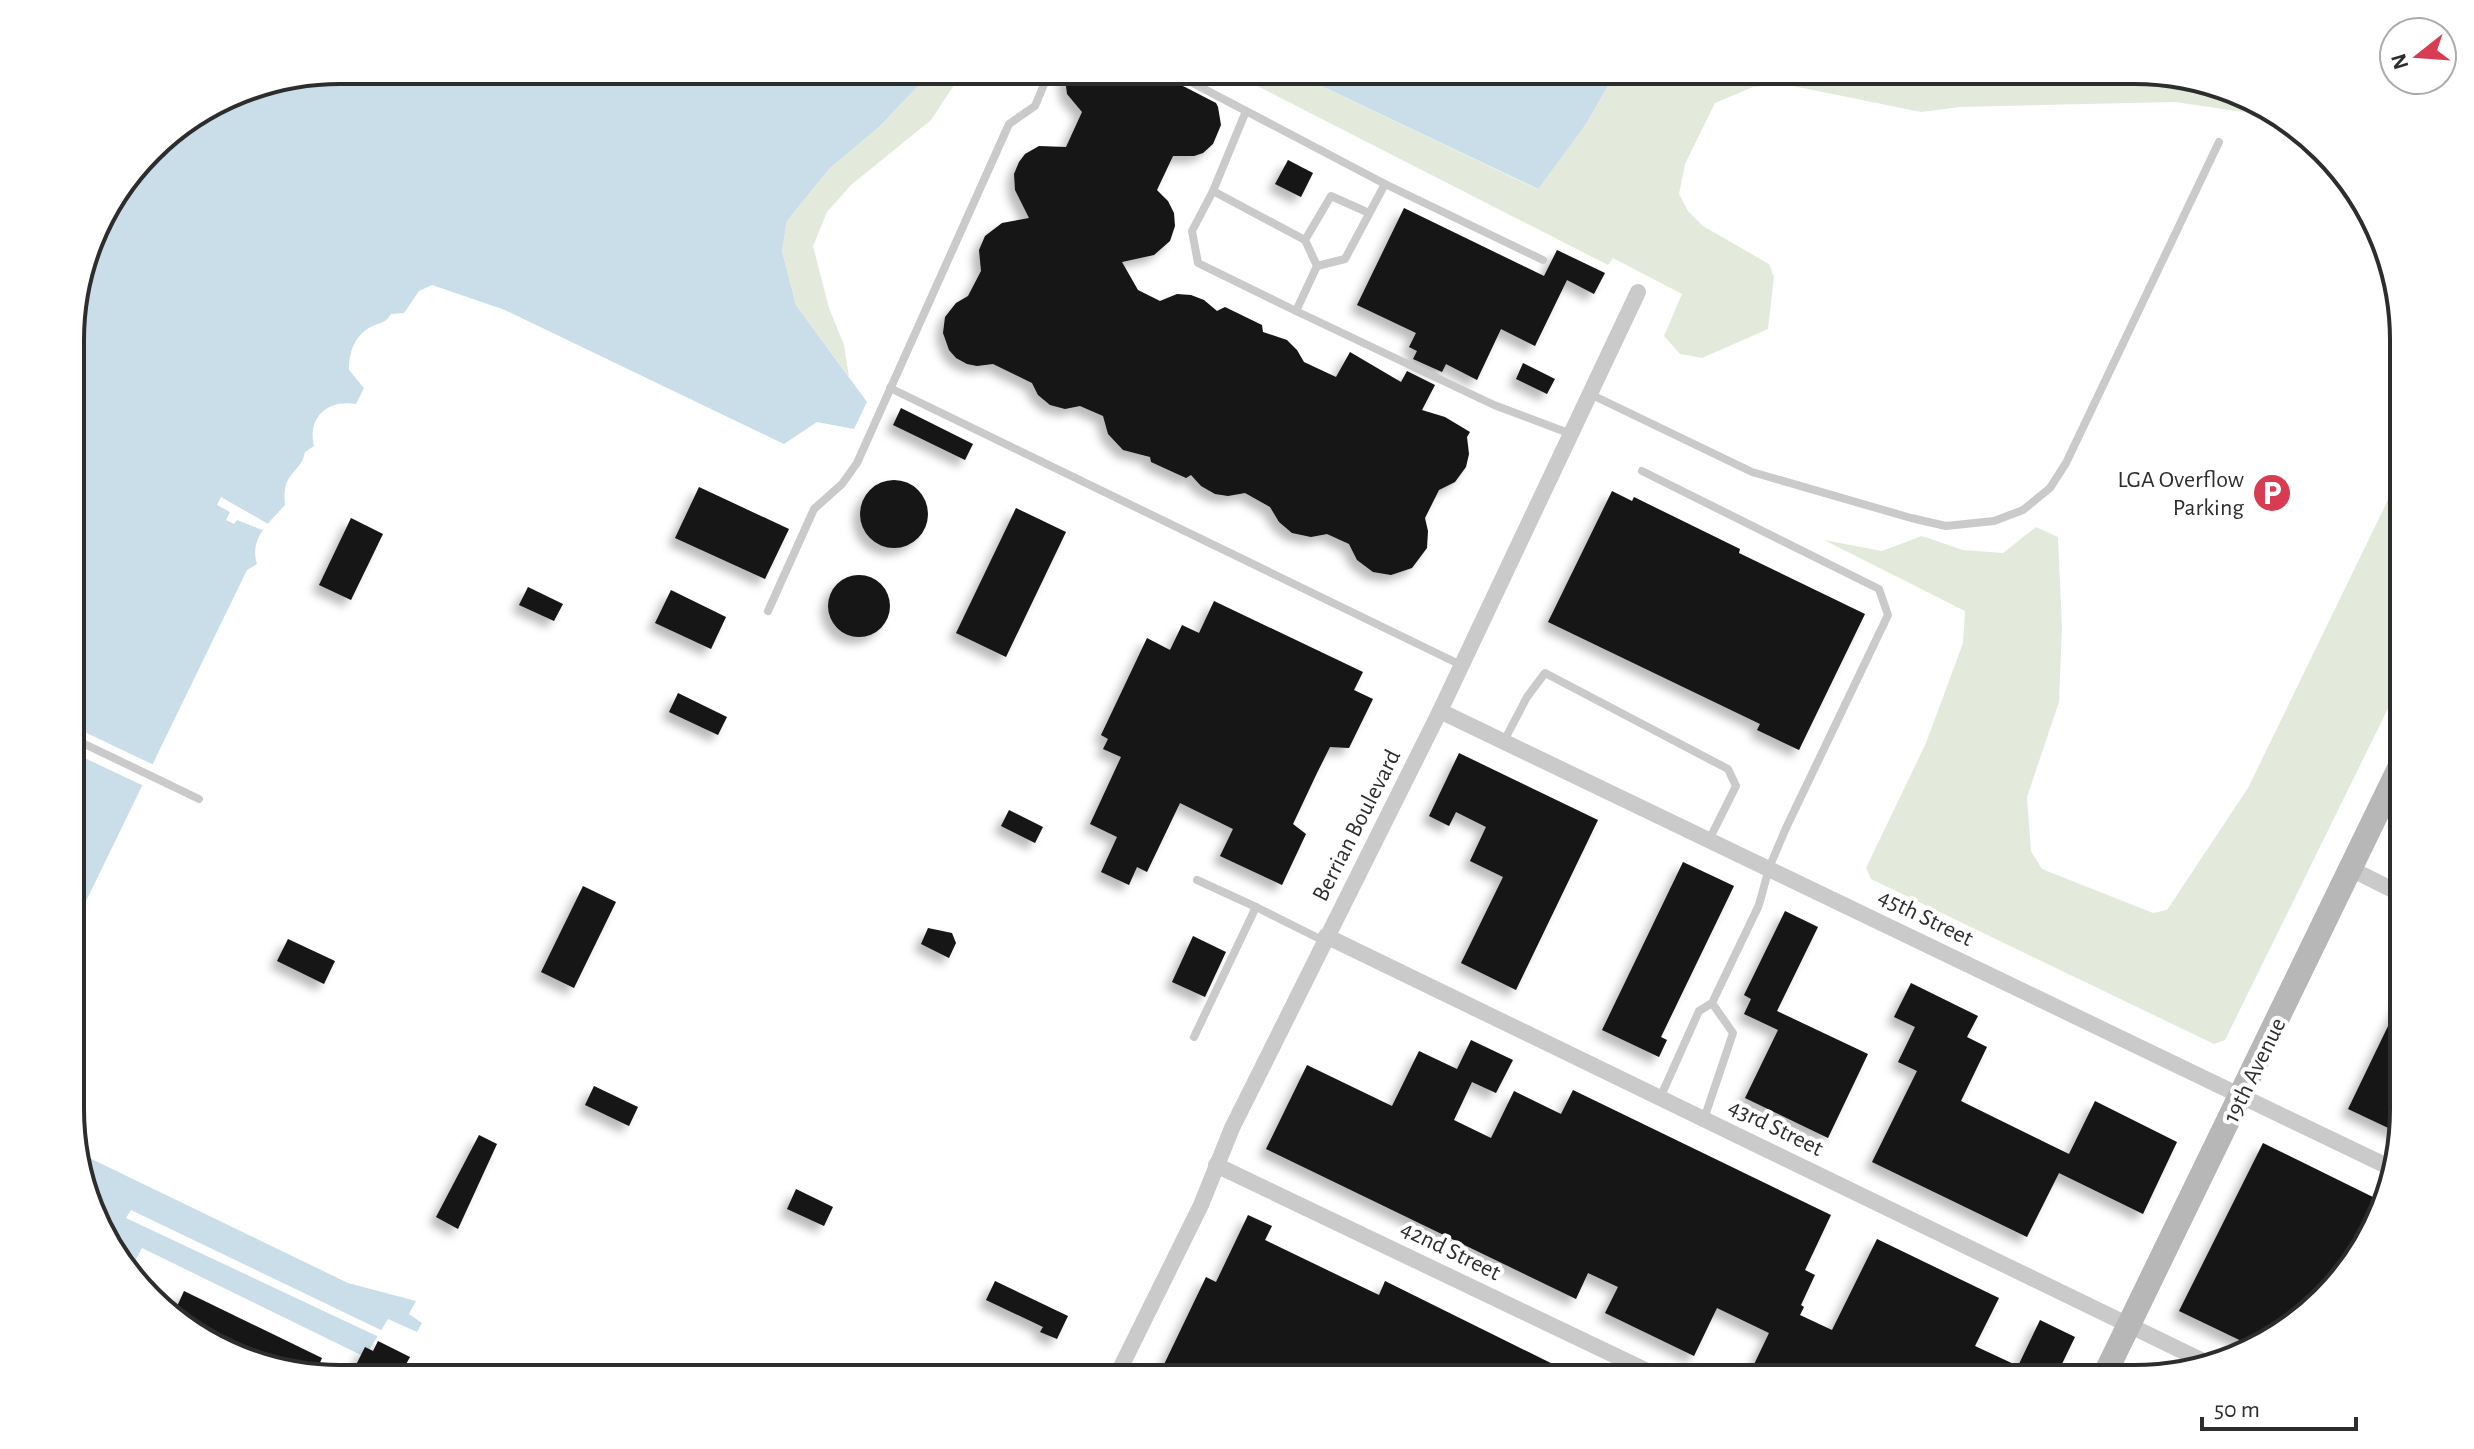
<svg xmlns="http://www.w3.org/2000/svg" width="2474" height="1449" viewBox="0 0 2474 1449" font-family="'Alegreya Sans',sans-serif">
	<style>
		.green { fill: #e4eadb }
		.water { fill: #c9dee8 }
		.pier { fill: #fff }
		.building { fill: #141414; filter: url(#shadow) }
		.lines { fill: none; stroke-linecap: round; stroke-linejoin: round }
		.lane { stroke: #cacaca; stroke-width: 8 }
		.street { stroke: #cacaca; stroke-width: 16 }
		.secondary { stroke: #b7b7b7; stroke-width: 24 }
		.labels { text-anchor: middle; stroke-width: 8; stroke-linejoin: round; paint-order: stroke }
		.poi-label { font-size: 24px; fill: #2d2d2d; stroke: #fff; text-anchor: end }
		.street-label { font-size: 24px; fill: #2d2d2d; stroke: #fff }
		.rim { fill: none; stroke: #2d2d2d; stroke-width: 4 }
	</style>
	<defs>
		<filter id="shadow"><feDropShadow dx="-7" dy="7" stdDeviation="4" flood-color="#0004"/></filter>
	</defs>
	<rect width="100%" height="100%" fill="#fff"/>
	<!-- green -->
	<g class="green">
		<path d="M 933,70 L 964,70 L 931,120 L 851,185 L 827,212 L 813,246 L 829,308 L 844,345 L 849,377 L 796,305 L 782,251 L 787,221 L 829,169 L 880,126 Z"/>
		<path d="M 1226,70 L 1288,70 L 1537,189 L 1586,124 L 1617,70 L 2134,70 L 2269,106 L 2274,110 L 2250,113 L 2175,102 L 1960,107 L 1921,112 L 1783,84 L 1753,87 L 1715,103 L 1685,164 L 1679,194 L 1688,211 L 1703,226 L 1769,264 L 1774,277 L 1768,329 L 1702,358 L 1680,354 L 1664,336 L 1682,294 L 1613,258 L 1608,265 Z"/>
		<path d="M 2403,469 L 2403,678 L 2225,1040 L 2214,1044 L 1871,879 L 1866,868 L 1926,743 L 1963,643 L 1965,611 L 1824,540 L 1882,551 L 1922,536 L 1963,550 L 2003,553 L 2036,527 L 2058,537 L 2062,628 L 2059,702 L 2027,797 L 2031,851 L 2042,869 L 2153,913 L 2167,910 L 2248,788 Z"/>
	</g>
	<!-- water -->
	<g class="water">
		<path d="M 340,70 L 933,70 L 880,126 L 829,169 L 787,221 L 782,251 L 796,305 L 867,402 L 854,429 L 817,422 L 784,444 L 505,310 L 432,285 L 419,291 L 404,313 L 391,314 C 386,322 383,322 375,325 C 355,333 349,351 349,370 L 364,388 L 356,404 C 328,399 307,417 314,446 L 305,452 C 301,474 281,471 285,505 C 269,523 249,538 257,564 L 247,570 L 72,930 L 72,305 L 98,220 L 162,137 L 237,90 Z"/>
		<path d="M 1288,70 L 1617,70 L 1586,124 L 1538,189 Z"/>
		<path d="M 75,1151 L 348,1283 L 416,1301 L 409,1314 L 422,1323 L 417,1332 L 388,1319 L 365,1357 L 142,1248 L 129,1272 L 115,1259 Z"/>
	</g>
	<!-- pier -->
	<g class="pier">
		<path d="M 221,497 L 270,525 L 262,530 L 237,520 L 234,524 L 226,520 L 230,512 L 217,505 Z"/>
		<path d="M 72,726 L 156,766 L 146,787 L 72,752 Z"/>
		<path d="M 131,1210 L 385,1332 L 381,1338 L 126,1218 Z"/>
	</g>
	<!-- building -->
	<g class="building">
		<path d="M 1064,70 L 1146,70 L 1185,87 L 1216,103 L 1218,107 L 1221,125 L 1213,144 L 1203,153 L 1194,156 L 1173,156 L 1157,190 L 1168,201 L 1174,213 L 1175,226 L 1170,241 L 1154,255 L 1122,262 L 1138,290 L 1160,301 L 1177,294 L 1191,295 L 1204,300 L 1217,311 L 1225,307 L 1262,325 L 1263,332 L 1287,340 L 1297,350 L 1304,362 L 1336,377 L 1350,352 L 1401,382 L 1407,371 L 1435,385 L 1422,410 L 1445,417 L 1470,432 L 1467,437 L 1469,454 L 1466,467 L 1455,482 L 1439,490 L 1425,518 L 1428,531 L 1427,548 L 1412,568 L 1391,575 L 1373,572 L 1357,560 L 1349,544 L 1327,534 L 1311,537 L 1292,533 L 1279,522 L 1270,507 L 1245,493 L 1228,496 L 1215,494 L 1201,486 L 1191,475 L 1186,478 L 1151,462 L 1150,457 L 1123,450 L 1108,434 L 1103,416 L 1080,406 L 1065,409 L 1050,405 L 1038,395 L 1032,383 L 993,364 L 977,366 L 967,364 L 956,358 L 949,350 L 943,333 L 945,317 L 956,303 L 968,296 L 981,271 L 979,250 L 985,236 L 1002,223 L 1029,218 L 1015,190 L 1014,174 L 1019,162 L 1025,154 L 1039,146 L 1066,147 L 1082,112 L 1067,94 Z"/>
		<path d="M 1288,160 L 1313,173 L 1301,197 L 1275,184 Z"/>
		<path d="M 1404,208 L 1544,276 L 1557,250 L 1605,273 L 1594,294 L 1567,280 L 1535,346 L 1501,329 L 1477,380 L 1446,364 L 1442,372 L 1413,359 L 1417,351 L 1409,347 L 1416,333 L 1357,305 Z"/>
		<path d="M 1523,363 L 1555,379 L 1547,394 L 1516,379 Z"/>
		<path d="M 901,408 L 973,444 L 965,460 L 893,425 Z"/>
		<circle cx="894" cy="514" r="34"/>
		<path d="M 699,487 L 789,529 L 765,579 L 675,538 Z"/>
		<path d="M 1612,491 L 1632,501 L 1634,497 L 1740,549 L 1739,553 L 1865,614 L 1799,750 L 1757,730 L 1760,724 L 1548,622 Z"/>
		<path d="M 1016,508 L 1066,532 L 1006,657 L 956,633 Z"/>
		<path d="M 351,518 L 383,534 L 351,600 L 319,585 Z"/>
		<circle cx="859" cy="606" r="31"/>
		<path d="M 528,587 L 563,604 L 554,621 L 519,605 Z"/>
		<path d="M 671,590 L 726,617 L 711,649 L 655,623 Z"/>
		<path d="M 1214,601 L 1363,672 L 1354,690 L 1373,699 L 1349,748 L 1330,747 L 1317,773 L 1293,824 L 1306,834 L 1282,885 L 1220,856 L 1233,829 L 1180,803 L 1147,872 L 1137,867 L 1129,885 L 1101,872 L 1117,837 L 1090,824 L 1121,757 L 1103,749 L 1108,739 L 1101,735 L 1147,638 L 1170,650 L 1182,625 L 1199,633 Z"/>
		<path d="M 678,693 L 727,717 L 718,735 L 669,712 Z"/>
		<path d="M 1459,753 L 1598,820 L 1516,990 L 1461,963 L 1503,877 L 1470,861 L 1486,827 L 1456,812 L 1449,826 L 1429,816 Z"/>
		<path d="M 1009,810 L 1043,827 L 1035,843 L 1001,826 Z"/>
		<path d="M 1683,862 L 1734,886 L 1661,1037 L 1667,1040 L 1659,1057 L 1602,1030 Z"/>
		<path d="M 583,886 L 616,902 L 574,988 L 541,972 Z"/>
		<path d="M 1785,911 L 1818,927 L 1777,1011 L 1868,1054 L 1828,1138 L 1745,1098 L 1778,1030 L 1744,1014 L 1751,999 L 1744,995 Z"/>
		<path d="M 928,928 L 952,933 L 956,943 L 949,958 L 921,944 Z"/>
		<path d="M 1193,936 L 1226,952 L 1205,997 L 1172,982 Z"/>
		<path d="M 288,939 L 335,961 L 324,984 L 277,961 Z"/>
		<path d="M 1911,983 L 1978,1016 L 1967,1037 L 1987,1047 L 1961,1101 L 2069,1154 L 2095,1101 L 2177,1142 L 2143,1214 L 2059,1173 L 2027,1237 L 1872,1162 L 1917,1071 L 1898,1062 L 1915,1027 L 1894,1017 Z"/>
		<path d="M 2403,995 L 2403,1126 L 2401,1134 L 2348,1109 Z"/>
		<path d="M 1471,1040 L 1513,1060 L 1496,1093 L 1472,1082 L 1454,1120 L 1491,1138 L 1514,1091 L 1561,1114 L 1573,1090 L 1831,1215 L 1805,1270 L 1815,1275 L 1801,1305 L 1804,1307 L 1800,1315 L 1832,1330 L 1877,1239 L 1999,1298 L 1975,1346 L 2018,1366 L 2040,1320 L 2075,1337 L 2061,1366 L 2056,1364 L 2049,1378 L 1747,1379 L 1769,1333 L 1717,1308 L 1694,1356 L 1605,1313 L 1618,1287 L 1588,1273 L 1576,1299 L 1266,1149 L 1307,1065 L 1392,1106 L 1419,1051 L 1457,1069 Z"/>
		<path d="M 594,1086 L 638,1107 L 629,1126 L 585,1105 Z"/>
		<path d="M 479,1135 L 497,1144 L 458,1229 L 436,1217 Z"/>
		<path d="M 2263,1143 L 2381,1201 L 2368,1244 L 2269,1343 L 2254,1347 L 2179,1311 Z"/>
		<path d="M 796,1189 L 833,1207 L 824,1226 L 787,1209 Z"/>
		<path d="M 1248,1215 L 1272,1226 L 1265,1240 L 1379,1295 L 1385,1281 L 1583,1379 L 1408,1379 L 1375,1364 L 1369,1376 L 1352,1367 L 1347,1379 L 1157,1379 L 1206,1277 L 1216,1282 Z"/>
		<path d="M 995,1281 L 1068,1316 L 1057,1339 L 1040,1332 L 1043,1327 L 986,1300 Z"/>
		<path d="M 184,1291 L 322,1358 L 316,1372 L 205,1343 L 174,1313 Z"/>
		<path d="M 378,1341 L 410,1357 L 404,1368 L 425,1379 L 349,1379 L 365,1347 L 373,1351 Z"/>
	</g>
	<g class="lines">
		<!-- lane -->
		<g class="lane">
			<path d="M 1168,70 L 1385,184 L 1543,260"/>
			<path d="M 1246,111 L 1213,191 L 1305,240"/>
			<path d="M 1213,191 L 1192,231 L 1198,263 L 1296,311"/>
			<path d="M 1369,213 L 1331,196 L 1305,240 L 1317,266 L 1296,311 L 1494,405 L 1571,434"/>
			<path d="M 1317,266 L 1345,259 L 1385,184"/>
			<path d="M 890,388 L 1461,665"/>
			<path d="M 1590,394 L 1752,472 L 1911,518 L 1946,526 L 1994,521 L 2023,510 L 2050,488 L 2066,463 L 2219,142"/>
			<path d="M 1642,471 L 1879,589 L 1888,615 L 1786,828 L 1769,868 L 1759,905 L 1712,1003 L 1699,1011 L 1660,1098"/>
			<path d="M 768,611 L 814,509 L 842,484 L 857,463 L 1009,124 L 1035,106 L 1050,70"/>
			<path d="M 72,738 L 199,799"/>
			<path d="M 1504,741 L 1527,697 L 1545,673 L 1728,769 L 1736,786 L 1709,840"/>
			<path d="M 1197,880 L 1256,907"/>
			<path d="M 1194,1037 L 1256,907 L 1324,941"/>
			<path d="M 1704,1119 L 1733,1033 L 1712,1003"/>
		</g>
		<!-- street -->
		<g class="street">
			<path d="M 1440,711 L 2391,1168"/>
			<path d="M 2351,869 L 2403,895"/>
			<path d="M 1326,936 L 2205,1362"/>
			<path d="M 1216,1165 L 1664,1379"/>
			<path d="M 1115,1379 L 1201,1205 L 1232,1128 L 1440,711 L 1638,292"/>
		</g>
		<!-- secondary -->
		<path class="secondary" d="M 2103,1378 L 2403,760"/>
	</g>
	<!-- icons -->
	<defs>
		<symbol id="parking-disc" viewBox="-11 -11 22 22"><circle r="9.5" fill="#d73c52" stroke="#fff"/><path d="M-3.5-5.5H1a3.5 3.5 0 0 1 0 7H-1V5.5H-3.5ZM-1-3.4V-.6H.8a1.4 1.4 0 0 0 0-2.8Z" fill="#fff"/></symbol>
	</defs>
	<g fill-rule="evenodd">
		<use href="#parking-disc" x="2250" y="471" width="44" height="44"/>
	</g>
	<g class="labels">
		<!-- poi labels -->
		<g class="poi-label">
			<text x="2244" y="487">LGA Overflow<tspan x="2244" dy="28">Parking</tspan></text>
		</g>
		<!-- street labels -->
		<g class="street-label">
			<text transform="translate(1356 825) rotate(-63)" y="8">Berrian Boulevard</text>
			<text transform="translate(1926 917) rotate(26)" y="8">45th Street</text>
			<text transform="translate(2254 1070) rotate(-64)" y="8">19th Avenue</text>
			<text transform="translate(1776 1127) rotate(26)" y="8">43rd Street</text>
			<text transform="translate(1451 1250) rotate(26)" y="8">42nd Street</text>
		</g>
	</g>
	<!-- crop -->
	<path d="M0 0H2474V1449H0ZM340 84H2134A256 256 0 0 1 2390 340V1109A256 256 0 0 1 2134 1365H340A256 256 0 0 1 84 1109V340A256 256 0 0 1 340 84Z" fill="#fff" fill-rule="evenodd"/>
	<path class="rim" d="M340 84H2134A256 256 0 0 1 2390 340V1109A256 256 0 0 1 2134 1365H340A256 256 0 0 1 84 1109V340A256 256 0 0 1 340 84Z"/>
	<!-- north arrow -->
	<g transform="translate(2418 56) rotate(253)"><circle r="38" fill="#ffffff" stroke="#ababab" stroke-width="2"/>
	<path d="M0-6L14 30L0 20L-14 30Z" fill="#d73c52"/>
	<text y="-12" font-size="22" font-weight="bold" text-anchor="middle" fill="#2d2d2d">N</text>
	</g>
	<!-- scale -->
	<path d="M2202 1417v12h154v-12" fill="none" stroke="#2d2d2d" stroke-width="4"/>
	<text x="2214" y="1417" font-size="24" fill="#2d2d2d" stroke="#ffffff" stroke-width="6" paint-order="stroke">50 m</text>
</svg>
